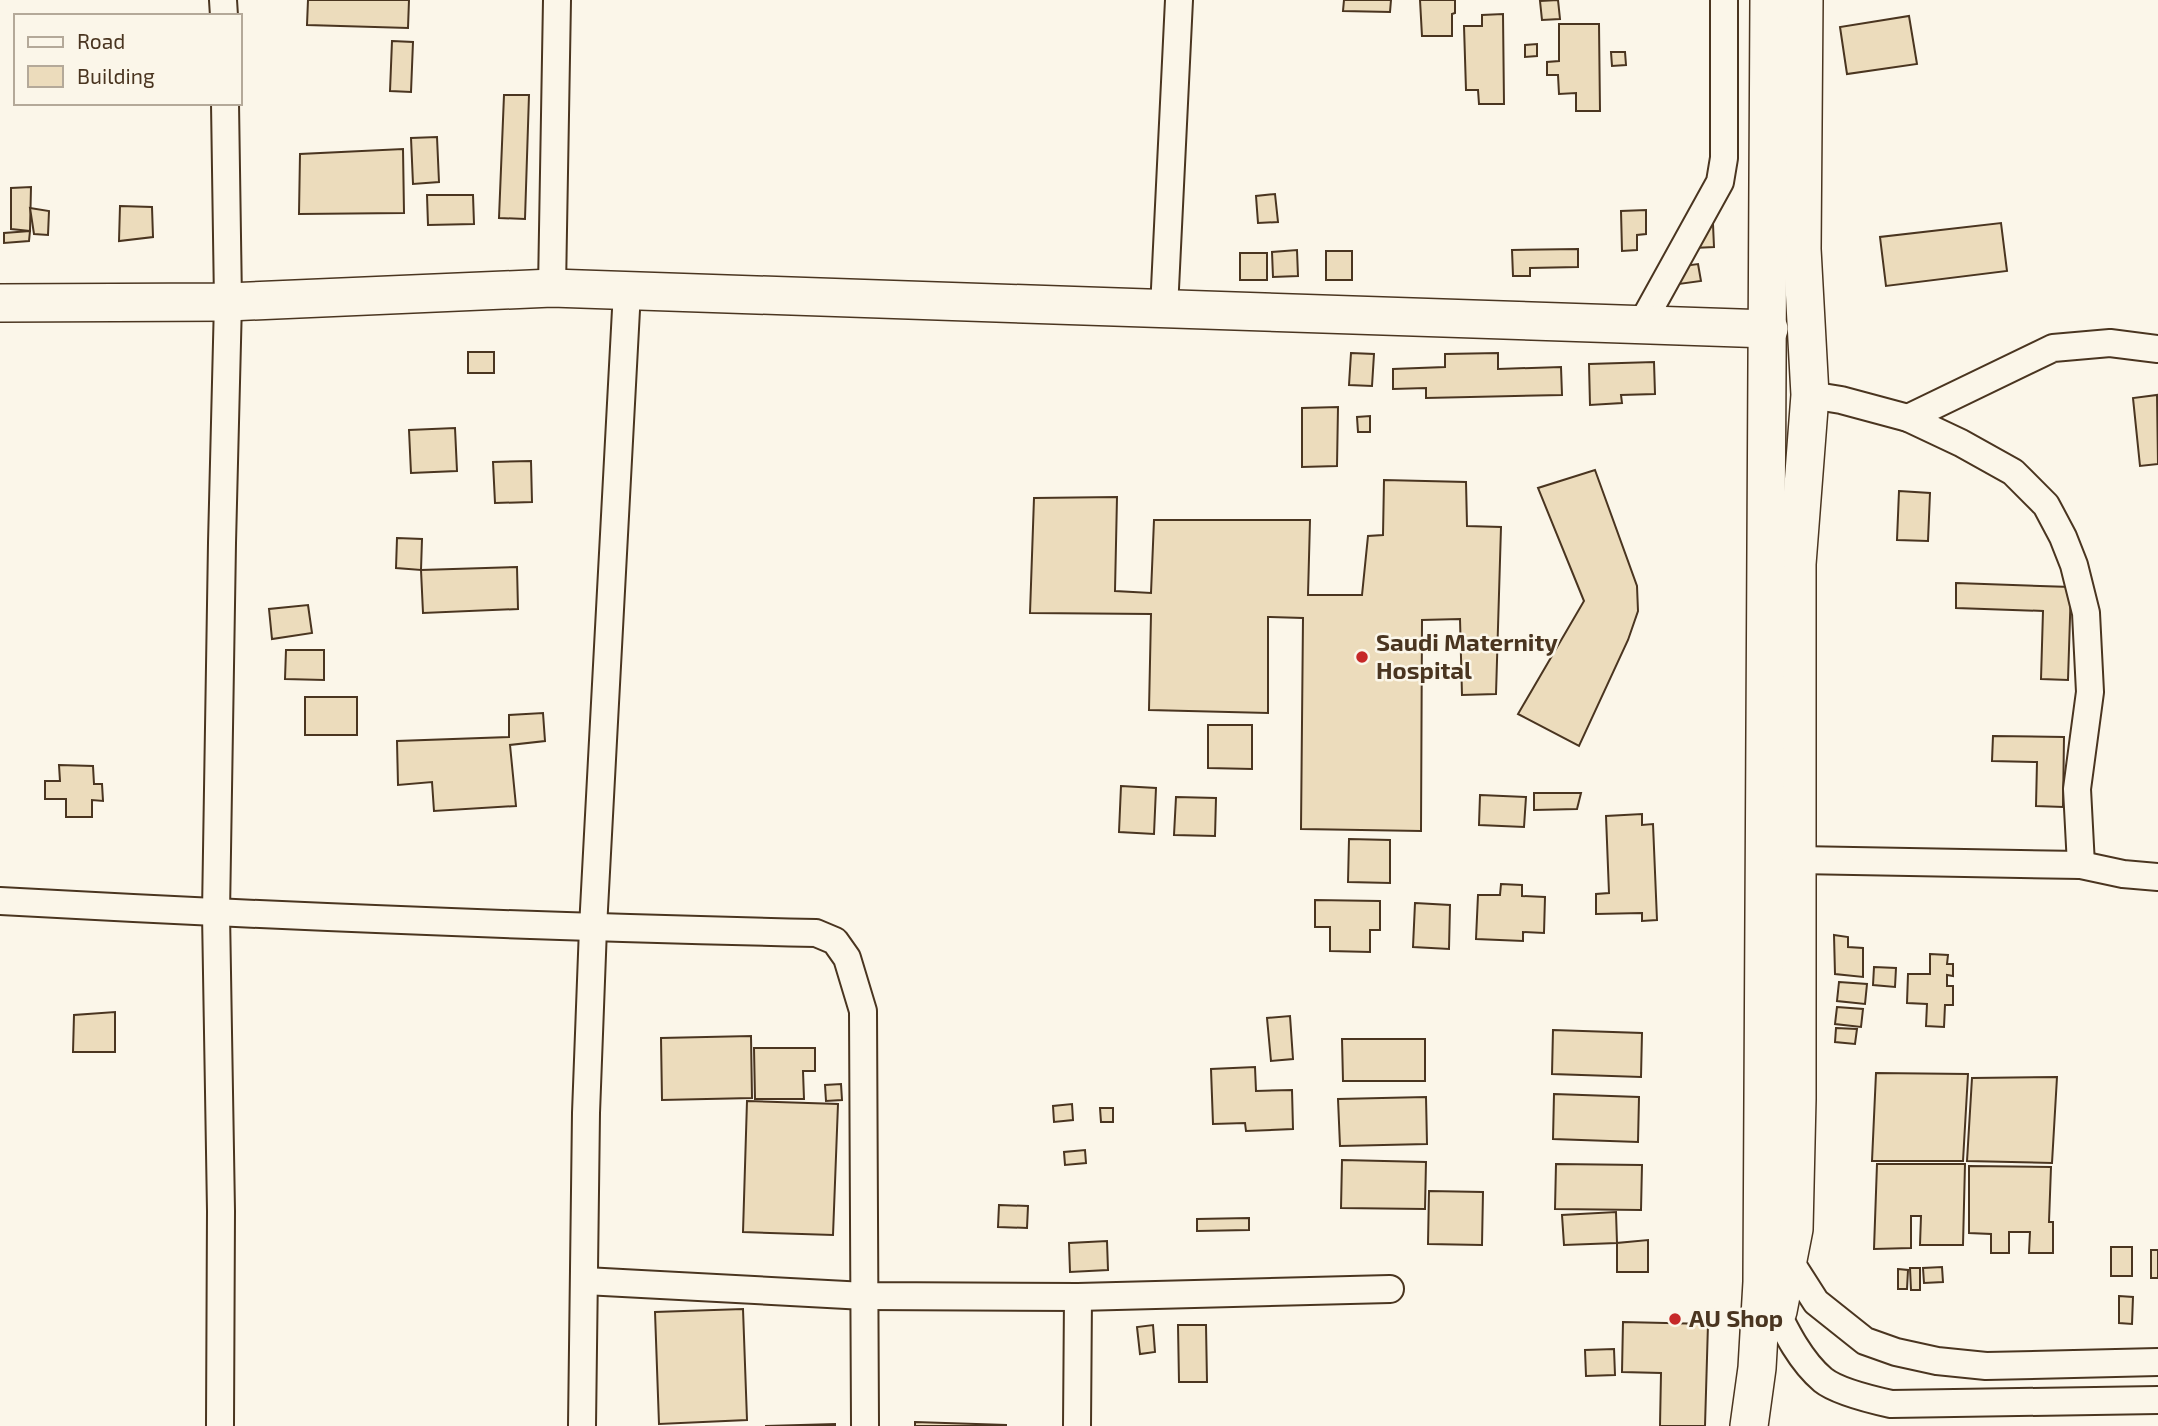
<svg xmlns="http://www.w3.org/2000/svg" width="2158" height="1426" viewBox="0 0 2158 1426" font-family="'Exo 2',sans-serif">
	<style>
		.building { fill: #ecdcbc; stroke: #4a3520; stroke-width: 2 }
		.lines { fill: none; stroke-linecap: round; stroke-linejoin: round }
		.street-casing { stroke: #4a3520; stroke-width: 30 }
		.secondary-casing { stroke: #4a3520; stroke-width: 40 }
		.street { stroke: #fbf6e9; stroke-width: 26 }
		.secondary { stroke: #fbf6e9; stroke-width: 37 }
		.poi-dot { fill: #c62828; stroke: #fbf6e9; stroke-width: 2.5 }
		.labels { text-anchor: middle; stroke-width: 5; stroke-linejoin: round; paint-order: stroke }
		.poi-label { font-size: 24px; font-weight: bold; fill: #4a3520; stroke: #fbf6e9; text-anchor: start }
	</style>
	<rect width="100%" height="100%" fill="#fbf6e9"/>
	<!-- building -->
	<g class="building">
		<path d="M 308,0 L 409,0 L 408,28 L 307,25 Z"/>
		<path d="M 1344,0 L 1391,0 L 1390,12 L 1343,11 Z"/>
		<path d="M 1420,0 L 1455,0 L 1455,13 L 1452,14 L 1452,36 L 1422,36 Z"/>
		<path d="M 1558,0 L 1560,19 L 1542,20 L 1540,1 Z"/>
		<path d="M 1503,14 L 1504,104 L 1479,104 L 1478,90 L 1466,90 L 1464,26 L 1482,26 L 1482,15 Z"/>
		<path d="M 1909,16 L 1917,64 L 1847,74 L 1840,27 Z"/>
		<path d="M 1559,24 L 1599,24 L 1600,111 L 1576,111 L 1576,93 L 1559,94 L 1558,75 L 1547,75 L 1547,62 L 1559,61 Z"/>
		<path d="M 392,41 L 413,42 L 411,92 L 390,91 Z"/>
		<path d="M 1537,44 L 1537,56 L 1525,57 L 1525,45 Z"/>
		<path d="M 1611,52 L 1625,52 L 1626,65 L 1612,66 Z"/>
		<path d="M 504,95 L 529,95 L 525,219 L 499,218 Z"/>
		<path d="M 437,137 L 439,182 L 413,184 L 411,138 Z"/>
		<path d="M 403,149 L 404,213 L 299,214 L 300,154 Z"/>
		<path d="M 31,187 L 30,231 L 11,229 L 11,188 Z"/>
		<path d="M 1275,194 L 1278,222 L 1258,223 L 1256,196 Z"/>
		<path d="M 427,195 L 473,195 L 474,224 L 428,225 Z"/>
		<path d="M 120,206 L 152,207 L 153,237 L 119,241 Z"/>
		<path d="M 30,208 L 49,211 L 48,235 L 34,234 Z"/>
		<path d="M 1646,210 L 1646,234 L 1637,235 L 1637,250 L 1622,251 L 1621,211 Z"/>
		<path d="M 2001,223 L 2007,271 L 1886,286 L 1880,237 Z"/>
		<path d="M 1713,224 L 1714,247 L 1694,248 L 1693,225 Z"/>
		<path d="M 30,231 L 29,241 L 4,243 L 4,233 Z"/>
		<path d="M 1578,249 L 1578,267 L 1530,268 L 1530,276 L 1513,276 L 1512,250 Z"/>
		<path d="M 1297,250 L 1298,276 L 1273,277 L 1272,252 Z"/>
		<rect x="1326" y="251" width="26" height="29"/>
		<rect x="1240" y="253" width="27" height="27"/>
		<path d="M 1698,264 L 1701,281 L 1679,284 L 1676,267 Z"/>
		<rect x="468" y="352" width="26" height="21"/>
		<path d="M 1351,353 L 1374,354 L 1372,386 L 1349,385 Z"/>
		<path d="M 1498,353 L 1498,369 L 1561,367 L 1562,395 L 1426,398 L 1426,388 L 1393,389 L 1393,369 L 1445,367 L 1445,354 Z"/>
		<path d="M 1654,362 L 1655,394 L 1621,395 L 1622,403 L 1590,405 L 1589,364 Z"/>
		<path d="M 2157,395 L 2158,464 L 2140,466 L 2133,398 Z"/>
		<path d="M 1338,407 L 1337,466 L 1302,467 L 1302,408 Z"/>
		<path d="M 1370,416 L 1370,432 L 1358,432 L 1357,417 Z"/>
		<path d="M 455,428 L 457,471 L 411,473 L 409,430 Z"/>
		<path d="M 531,461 L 532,502 L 495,503 L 493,462 Z"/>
		<path d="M 1595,470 L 1637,586 L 1638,611 L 1628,640 L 1579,746 L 1518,714 L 1584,601 L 1538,488 Z"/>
		<path d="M 1384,480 L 1466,482 L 1467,526 L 1501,527 L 1496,694 L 1462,695 L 1460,619 L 1422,620 L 1421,831 L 1301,829 L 1303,618 L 1268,617 L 1268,713 L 1149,710 L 1151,614 L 1030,613 L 1034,498 L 1117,497 L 1115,591 L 1151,593 L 1154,520 L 1310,520 L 1308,595 L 1362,595 L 1368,536 L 1383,535 Z"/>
		<path d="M 1899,491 L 1930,493 L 1928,541 L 1897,540 Z"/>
		<path d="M 397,538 L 422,539 L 421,570 L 396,568 Z"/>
		<path d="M 517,567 L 518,609 L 423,613 L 421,570 Z"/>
		<path d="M 1956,583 L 2071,587 L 2068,680 L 2041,679 L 2043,611 L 1956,608 Z"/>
		<path d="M 308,605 L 312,633 L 272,639 L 269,609 Z"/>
		<path d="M 286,650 L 324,650 L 324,680 L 285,679 Z"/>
		<rect x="305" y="697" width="52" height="38"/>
		<path d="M 543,713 L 545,741 L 510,745 L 516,806 L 434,811 L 432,782 L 398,785 L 397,741 L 509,737 L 509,715 Z"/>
		<path d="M 1208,725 L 1252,725 L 1252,769 L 1208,768 Z"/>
		<path d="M 1993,736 L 2064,737 L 2063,807 L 2036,806 L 2037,762 L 1992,761 Z"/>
		<path d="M 59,765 L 93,766 L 94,784 L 102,784 L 103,801 L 92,800 L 92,817 L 66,817 L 66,799 L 45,799 L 45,781 L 60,781 Z"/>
		<path d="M 1121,786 L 1156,788 L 1154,834 L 1119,832 Z"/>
		<path d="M 1534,793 L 1581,793 L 1577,809 L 1534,810 Z"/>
		<path d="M 1480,795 L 1526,797 L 1524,827 L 1479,825 Z"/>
		<path d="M 1176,797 L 1216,798 L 1215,836 L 1174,835 Z"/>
		<path d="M 1642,814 L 1642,825 L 1653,824 L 1657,920 L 1642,921 L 1642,913 L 1596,914 L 1596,894 L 1609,893 L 1606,816 Z"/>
		<path d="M 1349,839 L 1390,840 L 1390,883 L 1348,882 Z"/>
		<path d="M 1501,884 L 1522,885 L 1522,896 L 1545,897 L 1544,933 L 1523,932 L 1523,941 L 1476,939 L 1478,895 L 1500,895 Z"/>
		<path d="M 1315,900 L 1380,901 L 1380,930 L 1370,930 L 1370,952 L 1330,951 L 1330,927 L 1315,927 Z"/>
		<path d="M 1415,903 L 1450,905 L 1449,949 L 1413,947 Z"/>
		<path d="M 1834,935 L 1848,937 L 1848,947 L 1863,948 L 1863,977 L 1835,974 Z"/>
		<path d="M 1930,954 L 1948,955 L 1947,964 L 1953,964 L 1953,976 L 1947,975 L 1947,986 L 1953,986 L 1953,1005 L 1945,1005 L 1944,1027 L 1926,1026 L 1927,1004 L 1907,1003 L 1908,974 L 1930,974 Z"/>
		<path d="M 1874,967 L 1896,968 L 1895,987 L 1873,985 Z"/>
		<path d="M 1839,982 L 1867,984 L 1865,1004 L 1837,1001 Z"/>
		<path d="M 1837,1007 L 1863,1009 L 1861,1027 L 1835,1024 Z"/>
		<path d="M 115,1012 L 115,1052 L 73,1052 L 74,1015 Z"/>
		<path d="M 1290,1016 L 1293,1059 L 1271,1061 L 1267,1018 Z"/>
		<path d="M 1836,1028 L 1857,1029 L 1855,1044 L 1835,1042 Z"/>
		<path d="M 1553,1030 L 1642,1033 L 1641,1077 L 1552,1074 Z"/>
		<path d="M 751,1036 L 752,1098 L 662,1100 L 661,1038 Z"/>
		<path d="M 1342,1039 L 1425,1039 L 1425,1081 L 1343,1081 Z"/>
		<path d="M 754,1048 L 815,1048 L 815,1071 L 803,1071 L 804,1099 L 755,1099 Z"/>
		<path d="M 1255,1067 L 1256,1091 L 1292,1090 L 1293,1129 L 1246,1131 L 1245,1123 L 1213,1124 L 1211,1069 Z"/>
		<path d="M 1876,1073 L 1968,1074 L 1963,1161 L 1872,1161 Z"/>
		<path d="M 2057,1077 L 2052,1163 L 1967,1161 L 1972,1078 Z"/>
		<path d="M 841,1084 L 842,1100 L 826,1101 L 825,1085 Z"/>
		<path d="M 1554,1094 L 1639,1097 L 1638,1142 L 1553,1139 Z"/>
		<path d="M 1426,1097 L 1427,1144 L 1340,1146 L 1338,1099 Z"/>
		<path d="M 747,1101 L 838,1104 L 833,1235 L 743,1232 Z"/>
		<path d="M 1072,1104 L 1073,1120 L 1054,1122 L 1053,1106 Z"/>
		<path d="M 1100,1108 L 1113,1108 L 1113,1122 L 1101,1122 Z"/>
		<path d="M 1085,1150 L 1086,1163 L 1065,1165 L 1064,1152 Z"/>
		<path d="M 1342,1160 L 1426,1162 L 1425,1209 L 1341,1208 Z"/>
		<path d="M 1556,1164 L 1642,1165 L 1641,1210 L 1555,1209 Z"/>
		<path d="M 1877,1164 L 1965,1164 L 1963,1245 L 1920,1245 L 1921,1216 L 1911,1216 L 1911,1248 L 1874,1249 Z"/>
		<path d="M 1969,1166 L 2051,1167 L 2049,1222 L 2053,1222 L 2053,1253 L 2029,1253 L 2030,1232 L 2009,1232 L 2009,1253 L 1991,1253 L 1991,1234 L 1969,1233 Z"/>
		<path d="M 1429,1191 L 1483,1192 L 1482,1245 L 1428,1244 Z"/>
		<path d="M 999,1205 L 1028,1206 L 1027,1228 L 998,1227 Z"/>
		<path d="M 1616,1212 L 1617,1243 L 1564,1245 L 1562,1215 Z"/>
		<path d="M 1249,1218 L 1249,1230 L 1197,1231 L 1197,1219 Z"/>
		<path d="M 1648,1240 L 1648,1272 L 1617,1272 L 1617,1243 Z"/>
		<path d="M 1107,1241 L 1108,1270 L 1070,1272 L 1069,1243 Z"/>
		<rect x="2111" y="1247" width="21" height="29"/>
		<rect x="2151" y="1250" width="7" height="28"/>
		<path d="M 1942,1267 L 1943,1282 L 1924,1283 L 1923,1268 Z"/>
		<path d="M 1910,1268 L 1920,1268 L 1920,1290 L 1911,1290 Z"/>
		<path d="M 1898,1269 L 1908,1270 L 1907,1289 L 1898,1289 Z"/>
		<path d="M 2119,1296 L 2133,1297 L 2132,1324 L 2119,1323 Z"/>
		<path d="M 743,1309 L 747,1420 L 659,1424 L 655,1312 Z"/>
		<path d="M 1623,1322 L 1708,1324 L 1705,1426 L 1660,1426 L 1661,1373 L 1622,1372 Z"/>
		<path d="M 1153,1325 L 1155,1352 L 1140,1354 L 1137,1327 Z"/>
		<path d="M 1178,1325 L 1206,1325 L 1207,1382 L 1179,1382 Z"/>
		<path d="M 1614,1349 L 1615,1375 L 1586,1376 L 1585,1350 Z"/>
		<path d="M 915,1422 L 1006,1425 L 1006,1426 L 915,1426 Z"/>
		<path d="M 835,1424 L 835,1426 L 765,1426 Z"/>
	</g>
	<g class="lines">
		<defs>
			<g id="street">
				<path d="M 223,0 L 224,16"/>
				<path d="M 552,288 L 557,0"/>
				<path d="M 1164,309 L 1179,0"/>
				<path d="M 1641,325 L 1720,182 L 1724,158 L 1724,0"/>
				<path d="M 1810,395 L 1841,400 L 1908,418 L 1961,443 L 2013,472 L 2046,505 L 2063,537 L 2074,565 L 2086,613 L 2090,692 L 2077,789 L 2081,865"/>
				<path d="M 1908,418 L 2053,348 L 2110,343 L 2158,349"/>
				<path d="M 1798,860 L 2081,865 L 2123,874 L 2158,877"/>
				<path d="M 0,901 C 272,916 543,927 816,933 L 835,941 L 847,958 L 863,1011 L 865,1426"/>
				<path d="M 1784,1252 L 1816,1302 L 1865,1341 L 1896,1352 L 1937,1361 L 1986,1366 L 2158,1362"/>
				<path d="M 585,1281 L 865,1296 L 1078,1297 L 1390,1289"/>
				<path d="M 1769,1297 C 1783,1325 1798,1359 1823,1380 C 1838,1392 1873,1400 1891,1404 L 2158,1400"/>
				<path d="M 220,1426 L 221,1211 L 216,913 L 222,543 L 228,302 L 225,103"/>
				<path d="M 582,1426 L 586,1113 L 593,928 L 627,291"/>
				<path d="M 1077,1426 L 1078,1297"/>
			</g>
			<g id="secondary">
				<path d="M 0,303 L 228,302 L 552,288 L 1769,329"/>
				<path d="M 1778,1311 L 1794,1229 L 1797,1099 L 1797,564 L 1810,395 L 1802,249 L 1804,0"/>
				<path d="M 1749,1426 L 1757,1368 L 1762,1282 L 1769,0"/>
			</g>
		</defs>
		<!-- street casing -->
		<use href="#street" class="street-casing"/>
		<!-- secondary casing -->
		<use href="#secondary" class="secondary-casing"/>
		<!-- street -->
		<use href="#street" class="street"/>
		<!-- secondary -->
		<use href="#secondary" class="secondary"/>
	</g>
	<!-- markers -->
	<g class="poi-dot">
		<circle cx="1362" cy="657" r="7"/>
		<circle cx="1675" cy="1319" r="7"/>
	</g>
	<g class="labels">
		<!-- poi labels -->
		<g class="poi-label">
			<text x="1376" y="651">Saudi Maternity<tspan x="1376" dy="28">Hospital</tspan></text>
			<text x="1689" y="1327">AU Shop</text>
		</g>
	</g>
	<!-- legend -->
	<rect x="14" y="14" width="228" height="91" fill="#fbf6e9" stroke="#b4a999" stroke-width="2"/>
	<rect x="28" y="37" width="35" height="10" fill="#fbf6e9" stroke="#b4a999" stroke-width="2"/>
	<text x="77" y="49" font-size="21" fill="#4a3520">Road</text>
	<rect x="28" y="66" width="35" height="21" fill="#ecdcbc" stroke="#b4a999" stroke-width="2"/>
	<text x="77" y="84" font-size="21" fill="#4a3520">Building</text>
</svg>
